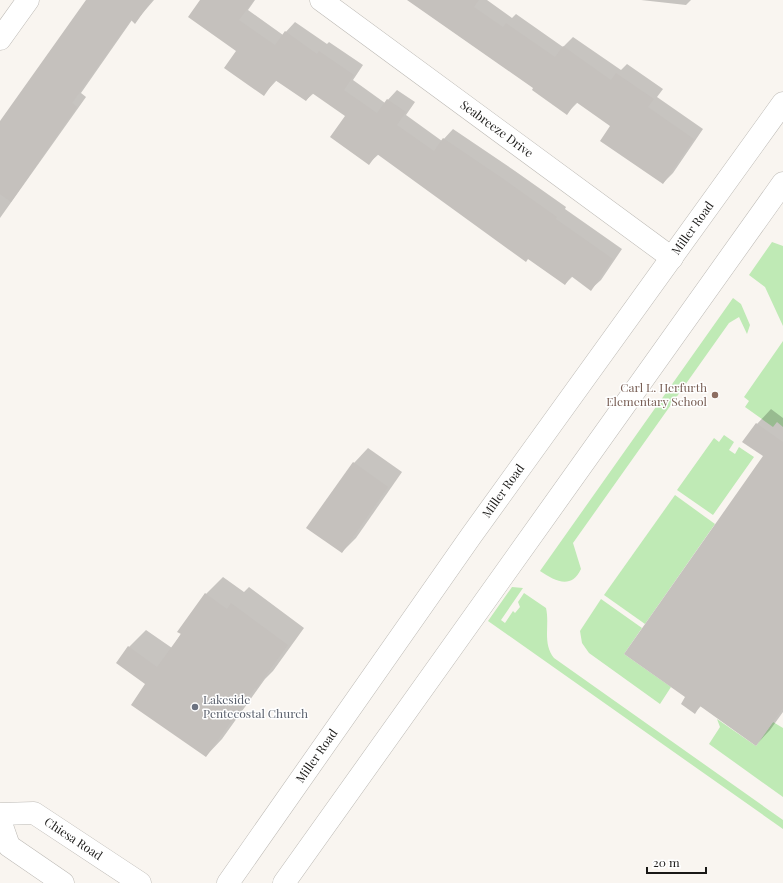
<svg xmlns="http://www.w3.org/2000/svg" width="783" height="883" viewBox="0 0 783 883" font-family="'Playfair Display',serif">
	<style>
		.green { fill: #bfeab5 }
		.shadow { fill: #0003 }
		.building { fill: #c5c1bd }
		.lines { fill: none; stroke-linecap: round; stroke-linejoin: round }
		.minor-casing { stroke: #bcb9b4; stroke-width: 23 }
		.major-casing { stroke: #bcb9b4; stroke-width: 23 }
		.minor { stroke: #fff; stroke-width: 22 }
		.major { stroke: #fff; stroke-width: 22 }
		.education-dot { fill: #8d6e63; stroke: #fff; stroke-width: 1.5 }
		.worship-dot { fill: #6b7280; stroke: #fff; stroke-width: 1.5 }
		.labels { text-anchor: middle; stroke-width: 3; stroke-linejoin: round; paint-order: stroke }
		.street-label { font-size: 12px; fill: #191816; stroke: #fff }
		.education-label { font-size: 12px; fill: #785e54; stroke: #fff; text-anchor: end }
		.worship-label { font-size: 12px; fill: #5b616d; stroke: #fff; text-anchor: start }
	</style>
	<rect width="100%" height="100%" fill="#f9f5f0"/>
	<!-- green -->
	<g class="green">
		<path d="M 772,242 L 783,246 L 783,326 L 765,287 L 749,275 Z"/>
		<path d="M 733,298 L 741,304 L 750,325 L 747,334 L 739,317 L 729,323 L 573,543 L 581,569 C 571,590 555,581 540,571 Z"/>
		<path d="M 783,341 L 783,427 L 777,422 L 773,427 L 745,407 L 749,401 L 744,397 Z"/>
		<path d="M 724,435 L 734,442 L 729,450 L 735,454 L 739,447 L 754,457 L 713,515 L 677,490 L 714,438 L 719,442 Z"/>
		<path d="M 675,495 L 715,524 L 645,624 L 604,595 Z"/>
		<path d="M 512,587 L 523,588 L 501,620 L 505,623 L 513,611 L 515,613 L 520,607 L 518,602 L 524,593 L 546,608 C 550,625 542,643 554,658 L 783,820 L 783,829 L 488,621 Z"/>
		<path d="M 601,599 L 642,628 L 624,654 L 671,687 L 660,704 L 589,653 L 582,643 L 580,631 Z"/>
		<path d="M 717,719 L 756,746 L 773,722 L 783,728 L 783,797 L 709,744 L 720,727 Z"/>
	</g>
	<!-- shadow -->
	<g class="shadow">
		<path d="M 87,0 L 154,0 L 135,22 L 132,20 L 81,93 L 86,97 L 0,218 L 0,128 Z"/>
		<path d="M 202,0 L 255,0 L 248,10 L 283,35 L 295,22 L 327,44 L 329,42 L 363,65 L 353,80 L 385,103 L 397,90 L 415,102 L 406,115 L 442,141 L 453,129 L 515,171 L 566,207 L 565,209 L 622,249 L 601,280 L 591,289 L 573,276 L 565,284 L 379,154 L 369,163 L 346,115 L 314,93 L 306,100 L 277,80 L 264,94 L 238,50 Z"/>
		<path d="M 408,0 L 487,0 L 512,18 L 516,14 L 563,47 L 573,37 L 621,70 L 627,64 L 663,89 L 657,97 L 703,129 L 673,173 L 663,183 L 612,126 L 578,102 L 567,113 L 534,88 Z"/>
		<path d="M 641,0 L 691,0 L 686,5 Z"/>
		<path d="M 771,409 L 783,418 L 783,712 L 770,730 L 756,745 L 701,706 L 695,712 L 687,697 L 764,456 L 757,424 Z"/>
		<path d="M 368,448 L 402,472 L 356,538 L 342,552 L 354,463 Z"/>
		<path d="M 223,577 L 244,592 L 249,587 L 304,628 L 273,671 L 265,679 L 222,739 L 206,756 L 147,684 L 129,647 L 146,630 L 172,648 L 206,594 Z"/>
	</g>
	<!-- building -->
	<g class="building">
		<path d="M 86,0 L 152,0 L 135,24 L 131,20 L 72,103 L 77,107 L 11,202 L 0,194 L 0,121 Z"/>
		<path d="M 200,0 L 254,0 L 239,20 L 275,45 L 285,31 L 317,54 L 319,51 L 354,75 L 344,90 L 377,113 L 387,99 L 406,112 L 397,125 L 434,151 L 443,138 L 505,180 L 557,217 L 556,219 L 613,259 L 591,291 L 571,276 L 565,285 L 528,259 L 526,262 L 377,154 L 369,165 L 330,137 L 345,116 L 312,93 L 306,101 L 275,80 L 264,96 L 224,68 L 236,51 L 188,17 Z"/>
		<path d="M 407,0 L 479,0 L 474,7 L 503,27 L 506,23 L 555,57 L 563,46 L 611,80 L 616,73 L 654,99 L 648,107 L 694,139 L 663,184 L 600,141 L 610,126 L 576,102 L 567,115 L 532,90 L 533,88 Z"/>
		<path d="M 756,423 L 783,442 L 783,708 L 756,746 L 700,706 L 695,714 L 681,704 L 685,697 L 624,654 L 763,456 L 742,442 Z"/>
		<path d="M 353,462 L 388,487 L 342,553 L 306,528 Z"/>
		<path d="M 205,593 L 227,609 L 231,603 L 288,645 L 256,689 L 255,688 L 206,757 L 131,705 L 145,684 L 116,663 L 128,646 L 157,667 L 181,634 L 177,632 Z"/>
	</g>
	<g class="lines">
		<defs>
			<g id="minor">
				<path id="s1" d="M 321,0 L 672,258"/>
				<path d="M 0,39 L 28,0"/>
			</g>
			<g id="major">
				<path id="s2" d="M 0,814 L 34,813 L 140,883"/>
				<path d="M 0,820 L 9,846 L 63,883"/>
				<path id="s3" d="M 228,883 L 471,536 L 783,103"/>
				<path d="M 284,883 L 783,183"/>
			</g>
		</defs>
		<!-- minor casing -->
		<use href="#minor" class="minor-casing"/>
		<!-- major casing -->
		<use href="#major" class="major-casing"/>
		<!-- minor -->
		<use href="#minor" class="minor"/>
		<!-- major -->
		<use href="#major" class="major"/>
	</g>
	<!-- markers -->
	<circle class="education-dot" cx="715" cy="395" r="4"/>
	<circle class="worship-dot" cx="195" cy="707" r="4"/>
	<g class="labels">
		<!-- street labels -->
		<g class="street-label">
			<text dy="4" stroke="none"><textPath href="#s1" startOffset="218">Seabreeze Drive</textPath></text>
			<text dy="4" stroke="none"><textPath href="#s3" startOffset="803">Miller Road</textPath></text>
			<text dy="4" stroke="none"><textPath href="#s3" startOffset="479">Miller Road</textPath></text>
			<text dy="4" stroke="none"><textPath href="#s3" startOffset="155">Miller Road</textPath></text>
			<text dy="4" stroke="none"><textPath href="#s2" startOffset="81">Chiesa Road</textPath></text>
		</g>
		<!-- education labels -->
		<g class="education-label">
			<text x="707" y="392">Carl L. Herfurth<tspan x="707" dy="14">Elementary School</tspan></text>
		</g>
		<!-- worship labels -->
		<g class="worship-label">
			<text x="203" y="704">Lakeside<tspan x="203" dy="14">Pentecostal Church</tspan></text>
		</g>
	</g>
	<!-- scale -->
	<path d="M647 867v6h59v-6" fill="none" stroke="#191816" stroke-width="2"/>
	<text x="653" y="867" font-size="12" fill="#191816" stroke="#ffffff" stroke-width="3" paint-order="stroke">20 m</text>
</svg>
